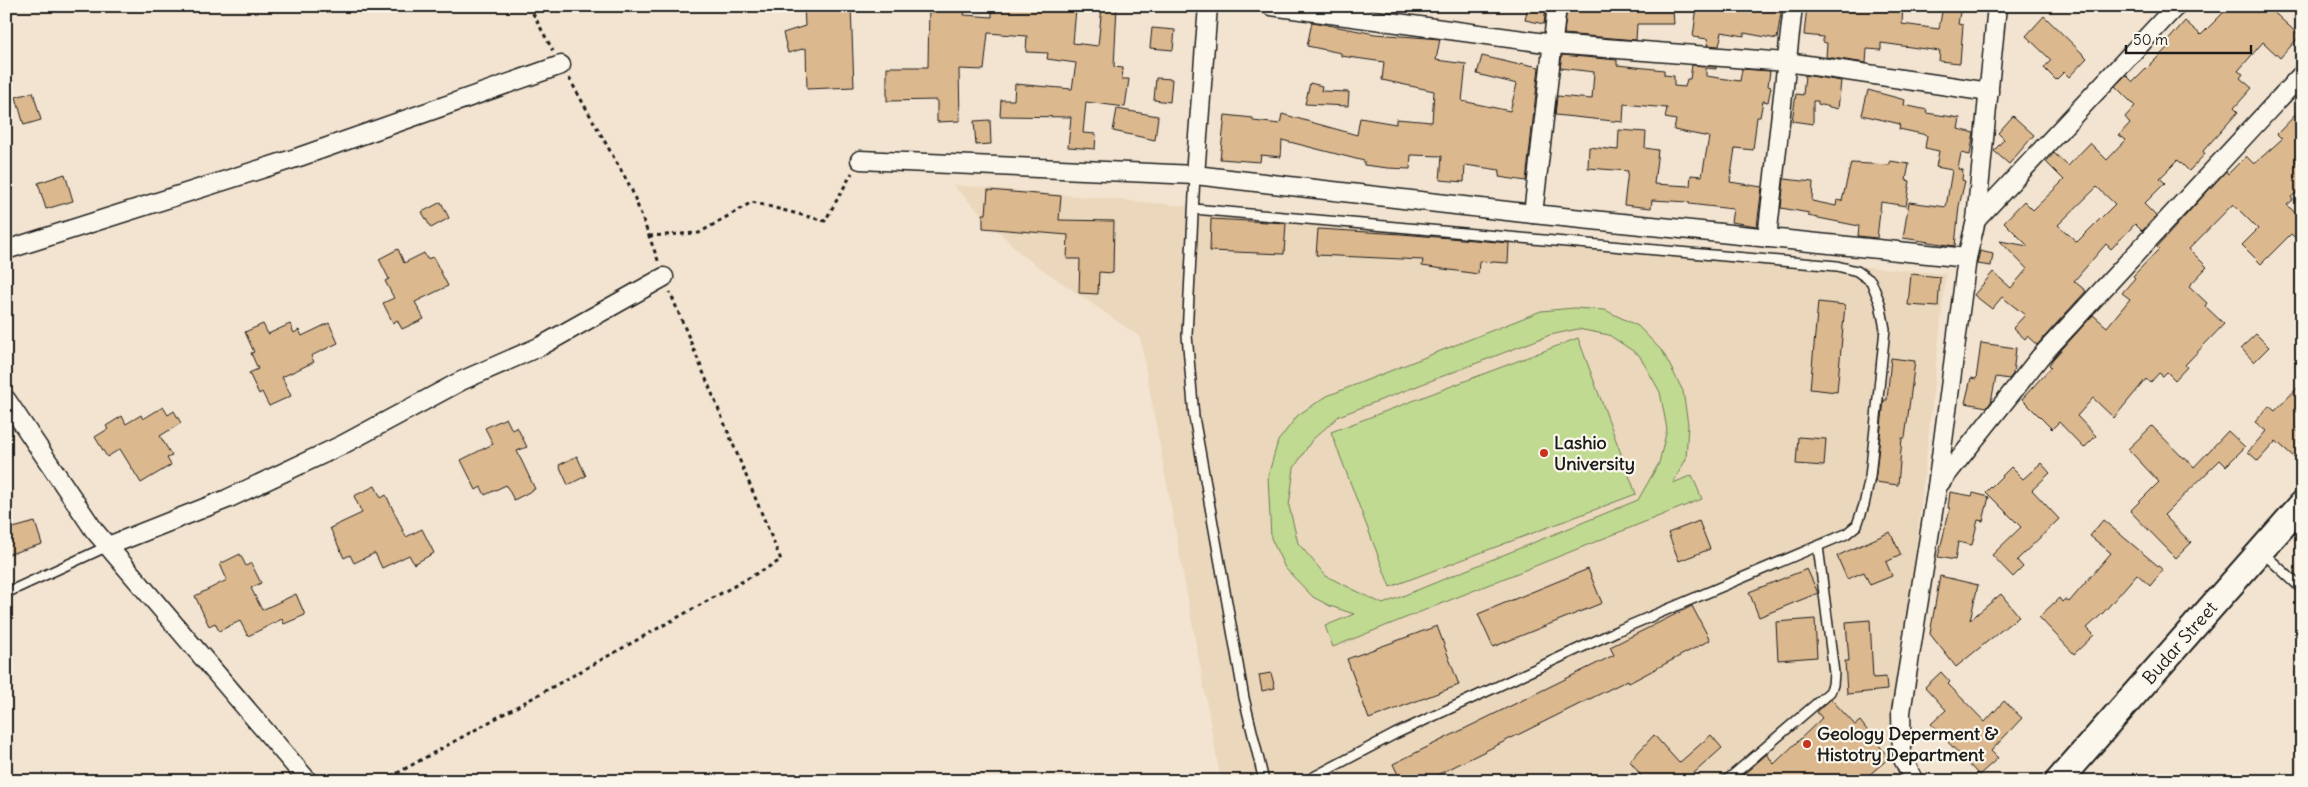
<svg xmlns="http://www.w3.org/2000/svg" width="2308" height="787" viewBox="0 0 2308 787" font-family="Delius,sans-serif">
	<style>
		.built { fill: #ebd7bc }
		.green { fill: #c0da91; stroke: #6e7b56; fill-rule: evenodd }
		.building { fill: #dcb88e; stroke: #1c1c1c; fill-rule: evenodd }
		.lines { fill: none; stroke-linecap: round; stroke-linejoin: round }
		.service-casing { stroke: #1c1c1c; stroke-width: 12 }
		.minor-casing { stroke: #1c1c1c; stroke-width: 21 }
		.secondary-casing { stroke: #1c1c1c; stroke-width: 29 }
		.path { stroke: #1c1c1c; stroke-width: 3; stroke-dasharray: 4 4; stroke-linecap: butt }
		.service { stroke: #fbf7ec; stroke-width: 9 }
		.minor { stroke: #fbf7ec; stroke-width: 18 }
		.secondary { stroke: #fbf7ec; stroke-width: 25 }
		.poi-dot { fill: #c8321e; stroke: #fbf7ec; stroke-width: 2 }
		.labels { text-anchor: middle; stroke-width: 4.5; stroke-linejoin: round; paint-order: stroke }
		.poi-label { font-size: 18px; font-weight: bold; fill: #1c1c1c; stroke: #fbf7ec; text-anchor: start }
		.street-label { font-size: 18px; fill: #1c1c1c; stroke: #fbf7ec }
	</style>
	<rect width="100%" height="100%" fill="#f2e4d0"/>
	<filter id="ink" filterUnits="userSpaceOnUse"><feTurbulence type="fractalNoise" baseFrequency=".02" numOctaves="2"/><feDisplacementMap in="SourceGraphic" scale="10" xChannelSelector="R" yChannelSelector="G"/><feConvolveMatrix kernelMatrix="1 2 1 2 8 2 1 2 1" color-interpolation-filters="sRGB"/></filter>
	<g filter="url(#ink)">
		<!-- built -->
		<path class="built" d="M 953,185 L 1946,274 L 1914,568 L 1891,714 L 1893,757 L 1897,781 L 1221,781 L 1140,337 L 1022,255 Z"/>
		<!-- green -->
		<g class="green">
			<path d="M 1574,308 L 1605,310 L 1638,326 L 1663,352 L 1683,391 L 1688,424 L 1686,459 L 1673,483 L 1692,475 L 1702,499 L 1333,647 L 1325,626 L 1354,614 L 1330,606 L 1313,597 L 1285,568 L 1271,538 L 1268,476 L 1278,441 L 1298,415 L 1327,396 L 1541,311 ZM 1578,329 L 1609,335 L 1639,355 L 1660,392 L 1667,429 L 1659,463 L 1638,500 L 1383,604 L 1326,576 L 1298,543 L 1289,506 L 1294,468 L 1312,440 L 1339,416 L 1550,335 Z"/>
			<path d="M 1578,338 L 1636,494 L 1390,587 L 1331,432 Z"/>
		</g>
		<!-- building -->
		<g class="building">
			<path d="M 804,6 L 851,6 L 854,87 L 807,89 L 806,48 L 788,53 L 783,33 L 805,26 Z"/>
			<path d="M 929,6 L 966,6 L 964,15 L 992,17 L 992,6 L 1058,6 L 1076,9 L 1073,43 L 1098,46 L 1102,6 L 1117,6 L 1114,67 L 1123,68 L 1122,79 L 1129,79 L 1125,107 L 1086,102 L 1083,133 L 1096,134 L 1095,149 L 1068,147 L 1071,117 L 1000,116 L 1001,100 L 1014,100 L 1015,84 L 1072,89 L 1076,63 L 1047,59 L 1048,53 L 1026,52 L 1027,36 L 988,33 L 984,70 L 959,69 L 960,121 L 937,122 L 937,100 L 887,101 L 887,67 L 928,67 Z"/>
			<path d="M 1528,6 L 1546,6 L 1544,24 L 1525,20 Z"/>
			<path d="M 1567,6 L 1673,9 L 1674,24 L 1637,24 L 1636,40 L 1564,34 Z"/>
			<path d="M 1697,6 L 1782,6 L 1777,39 L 1744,33 L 1744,36 L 1722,32 L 1719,46 L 1707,45 L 1708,39 L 1693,37 Z"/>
			<path d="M 1807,6 L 1903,6 L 1902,24 L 1939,29 L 1943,6 L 1961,6 L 1958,24 L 1963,25 L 1960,63 L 1939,61 L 1940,51 L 1881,43 L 1881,50 L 1867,49 L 1866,63 L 1826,57 L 1827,43 L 1823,42 L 1823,37 L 1804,35 Z"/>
			<path d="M 2230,6 L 2267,6 L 2300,36 L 2280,58 L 2263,42 L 2238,71 L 2243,74 L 2240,78 L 2252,88 L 2234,108 L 2238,112 L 2203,151 L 2205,154 L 2189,171 L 2178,160 L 2160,178 L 2165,183 L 2144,204 L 2156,216 L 2142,231 L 2135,224 L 2111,249 L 2106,244 L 2074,281 L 2086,291 L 2037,345 L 2027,336 L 2025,339 L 2013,328 L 2025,315 L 2002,297 L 1992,309 L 1974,295 L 1993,272 L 2011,288 L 2027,269 L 2000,241 L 2028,246 L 2004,222 L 2024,201 L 2033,210 L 2064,180 L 2046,162 L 2054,153 L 2068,166 L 2090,143 L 2107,160 L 2126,140 L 2119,135 L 2130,123 L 2125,117 L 2135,106 L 2115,86 L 2126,75 L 2133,82 L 2168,47 L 2165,44 L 2185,21 L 2201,35 ZM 2097,187 L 2115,204 L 2077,242 L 2058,225 Z"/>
			<path d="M 2044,16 L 2087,58 L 2069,77 L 2064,72 L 2056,80 L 2044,68 L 2051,60 L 2026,36 Z"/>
			<path d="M 1312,22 L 1375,34 L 1440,39 L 1436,60 L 1466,64 L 1462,101 L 1510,111 L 1517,84 L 1477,74 L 1482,56 L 1520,65 L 1520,63 L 1539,67 L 1526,181 L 1499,177 L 1500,170 L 1465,165 L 1464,182 L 1440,180 L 1442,156 L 1411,155 L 1410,169 L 1388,168 L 1364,165 L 1364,161 L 1282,140 L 1281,157 L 1261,155 L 1260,162 L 1220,159 L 1225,115 L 1253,118 L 1253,121 L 1280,124 L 1282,114 L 1357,135 L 1360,118 L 1396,124 L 1396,119 L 1432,122 L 1434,91 L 1382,80 L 1384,62 L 1341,56 L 1341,53 L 1307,46 Z"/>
			<path d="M 1152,28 L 1175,30 L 1173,50 L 1150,48 Z"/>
			<path d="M 1562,55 L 1617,60 L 1617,65 L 1664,70 L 1664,75 L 1674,76 L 1674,86 L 1685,87 L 1687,79 L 1690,79 L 1692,65 L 1716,67 L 1716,69 L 1706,68 L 1706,76 L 1740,81 L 1742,69 L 1770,71 L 1768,86 L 1771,87 L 1768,102 L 1763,101 L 1760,117 L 1757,117 L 1753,150 L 1735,148 L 1730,182 L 1762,187 L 1757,226 L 1731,222 L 1733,209 L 1689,204 L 1689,202 L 1652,200 L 1651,208 L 1624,205 L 1628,171 L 1588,168 L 1589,147 L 1618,150 L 1619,130 L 1646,132 L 1645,148 L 1658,150 L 1654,184 L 1690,186 L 1691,175 L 1702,176 L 1709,137 L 1674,130 L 1676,120 L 1665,118 L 1667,108 L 1624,104 L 1623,122 L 1555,115 L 1557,96 L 1592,99 L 1594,72 L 1560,68 Z"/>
			<path d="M 1805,75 L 1841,81 L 1838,109 L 1818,104 L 1818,101 L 1813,101 L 1813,124 L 1792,121 L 1796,94 L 1803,95 Z"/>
			<path d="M 1156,78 L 1172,79 L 1170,102 L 1154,100 Z"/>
			<path d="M 1310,83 L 1322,86 L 1321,91 L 1349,92 L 1348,106 L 1305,104 Z"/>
			<path d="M 1868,90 L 1905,100 L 1904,105 L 1927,110 L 1926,113 L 1960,118 L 1958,129 L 1974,133 L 1970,155 L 1961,153 L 1958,169 L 1963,170 L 1962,180 L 1965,181 L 1959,206 L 1955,246 L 1903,238 L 1909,202 L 1946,207 L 1952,170 L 1936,167 L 1939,151 L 1925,148 L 1927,135 L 1899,129 L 1900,124 L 1862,115 Z"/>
			<path d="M 33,92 L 41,120 L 24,125 L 16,97 Z"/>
			<path d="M 2302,108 L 2302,155 L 2296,161 L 2302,168 L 2302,189 L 2291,197 L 2293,200 L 2287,205 L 2302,219 L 2302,244 L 2291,234 L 2261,264 L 2242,245 L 2258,229 L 2233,204 L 2189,249 L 2207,267 L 2189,286 L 2207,303 L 2205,306 L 2224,324 L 2185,365 L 2187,367 L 2175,380 L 2167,372 L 2163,376 L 2159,373 L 2150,383 L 2146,379 L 2114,418 L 2093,398 L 2077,416 L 2096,436 L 2084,448 L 2059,422 L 2052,429 L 2022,399 L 2051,367 L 2049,365 L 2053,359 L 2093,315 L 2107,327 L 2130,299 L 2122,293 L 2135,278 L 2133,276 L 2159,249 L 2157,247 L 2226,171 L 2228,174 L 2246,156 L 2254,164 L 2282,139 L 2277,134 Z"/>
			<path d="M 1117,109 L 1158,116 L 1155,140 L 1113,131 Z"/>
			<path d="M 2013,116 L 2034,135 L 2009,164 L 1994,151 L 2004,139 L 1998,133 Z"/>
			<path d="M 990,120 L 991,144 L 976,145 L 974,121 Z"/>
			<path d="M 1890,161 L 1909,164 L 1906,180 L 1910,181 L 1906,206 L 1881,202 L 1877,238 L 1858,236 L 1859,226 L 1808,216 L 1809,213 L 1781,208 L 1784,179 L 1813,182 L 1812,201 L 1836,206 L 1837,200 L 1842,201 L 1851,163 L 1890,165 Z"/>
			<path d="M 65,174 L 73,201 L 46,209 L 38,183 Z"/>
			<path d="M 988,190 L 1061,196 L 1059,220 L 1114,221 L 1113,273 L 1099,272 L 1098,294 L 1079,293 L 1080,259 L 1067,259 L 1068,235 L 983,228 L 983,214 L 986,214 Z"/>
			<path d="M 441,202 L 449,218 L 431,228 L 422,212 Z"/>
			<path d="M 1211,219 L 1286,223 L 1284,254 L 1210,251 Z"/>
			<path d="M 1318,229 L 1401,234 L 1509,243 L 1508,263 L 1479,261 L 1478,274 L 1422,266 L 1423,260 L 1316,255 Z"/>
			<path d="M 398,249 L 404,263 L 424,253 L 427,259 L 433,257 L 448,286 L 415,302 L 424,319 L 402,329 L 397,320 L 393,323 L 383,303 L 394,298 L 385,281 L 389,279 L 379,259 Z"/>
			<path d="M 1980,251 L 1993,254 L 1991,266 L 1977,264 Z"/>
			<path d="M 1911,274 L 1940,277 L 1938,307 L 1908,305 Z"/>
			<path d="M 1818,302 L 1845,305 L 1837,392 L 1810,389 Z"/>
			<path d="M 329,323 L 338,343 L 311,356 L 314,362 L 282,377 L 291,396 L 269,406 L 262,392 L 259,394 L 249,373 L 258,369 L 251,353 L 254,352 L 245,332 L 263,324 L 268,334 L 290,324 L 294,333 L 299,330 L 302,336 Z"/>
			<path d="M 2256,334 L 2269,347 L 2254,362 L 2241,348 Z"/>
			<path d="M 1981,343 L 2016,348 L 2013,374 L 2009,379 L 1996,377 L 1991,402 L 1987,407 L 1965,403 L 1971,378 L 1976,379 Z"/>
			<path d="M 1891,358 L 1915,361 L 1905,438 L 1902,438 L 1898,485 L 1875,482 L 1884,400 L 1887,400 Z"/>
			<path d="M 2302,383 L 2302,423 L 2296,430 L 2302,435 L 2302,464 L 2276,441 L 2258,461 L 2248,452 L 2266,431 L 2255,422 L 2269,406 L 2275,411 Z"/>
			<path d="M 163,407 L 168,415 L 174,411 L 181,423 L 160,436 L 172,456 L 167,458 L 171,465 L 141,483 L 120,449 L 107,457 L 95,437 L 108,429 L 106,426 L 122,416 L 126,424 L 141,415 L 143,419 Z"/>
			<path d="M 506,418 L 512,430 L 517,427 L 527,447 L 517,451 L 535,489 L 514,500 L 506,485 L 485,495 L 481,487 L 476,490 L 461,460 L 493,444 L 485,428 Z"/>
			<path d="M 2152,426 L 2183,458 L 2185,457 L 2194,467 L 2228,431 L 2245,447 L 2226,466 L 2220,460 L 2164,515 L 2191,543 L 2176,558 L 2130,511 L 2159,482 L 2128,449 Z"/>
			<path d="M 1798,437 L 1826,439 L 1824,466 L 1796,464 Z"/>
			<path d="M 577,456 L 586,476 L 568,485 L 559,465 Z"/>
			<path d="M 2041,463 L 2050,473 L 2032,490 L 2059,519 L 2017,560 L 2023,567 L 2013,577 L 1992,555 L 2021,527 L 1986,492 L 2011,467 L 2023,479 Z"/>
			<path d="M 375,486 L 381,498 L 386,495 L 406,537 L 422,529 L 434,553 L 414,564 L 409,555 L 382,568 L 375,553 L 354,563 L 350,555 L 344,558 L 330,528 L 362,513 L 354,496 Z"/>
			<path d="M 1950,492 L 1972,496 L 1973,493 L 1989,497 L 1983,521 L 1978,520 L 1972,545 L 1958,542 L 1955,560 L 1938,557 L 1950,508 L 1948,508 Z"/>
			<path d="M 2103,520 L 2163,570 L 2150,586 L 2137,574 L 2103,613 L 2087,628 L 2094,635 L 2074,654 L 2039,617 L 2059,598 L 2062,602 L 2065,599 L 2069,602 L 2111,553 L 2090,536 Z"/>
			<path d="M 1699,521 L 1710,549 L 1679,561 L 1668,533 Z"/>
			<path d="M 35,522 L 42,544 L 6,555 L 6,530 Z"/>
			<path d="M 1890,532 L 1901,555 L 1886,562 L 1892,576 L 1870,585 L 1864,572 L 1847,579 L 1837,556 Z"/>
			<path d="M 240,554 L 246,566 L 251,563 L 261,583 L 251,588 L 262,610 L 296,594 L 305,615 L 284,624 L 282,619 L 248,636 L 240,621 L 219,631 L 215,623 L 209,626 L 195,596 L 227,580 L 220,564 Z"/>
			<path d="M 1588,569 L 1602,603 L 1493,647 L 1478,614 Z"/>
			<path d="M 1807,569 L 1818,593 L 1759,617 L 1749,592 Z"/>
			<path d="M 1940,576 L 1978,585 L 1970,620 L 2001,594 L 2019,616 L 1956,667 L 1930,634 Z"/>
			<path d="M 1692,606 L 1710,640 L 1629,683 L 1628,680 L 1425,781 L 1401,781 L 1393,764 L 1614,655 L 1610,647 Z"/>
			<path d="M 1815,619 L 1817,657 L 1778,660 L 1776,622 Z"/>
			<path d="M 1870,620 L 1873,678 L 1886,677 L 1887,690 L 1847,694 L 1845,661 L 1849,661 L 1846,622 Z"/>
			<path d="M 1437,626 L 1459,685 L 1369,719 L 1347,659 Z"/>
			<path d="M 1941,672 L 1950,682 L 1948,684 L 1985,722 L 2004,701 L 2022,718 L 1991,751 L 1998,758 L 1979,775 L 1931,724 L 1946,710 L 1925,687 Z"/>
			<path d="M 1271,673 L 1275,688 L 1262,691 L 1259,675 Z"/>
			<path d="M 1831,699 L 1855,725 L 1860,721 L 1889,758 L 1862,781 L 1736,781 L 1767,754 L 1774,764 L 1822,718 L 1817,712 Z"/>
			<path d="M 1654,735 L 1679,763 L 1711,735 L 1722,748 L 1685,781 L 1645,781 L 1630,761 Z"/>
		</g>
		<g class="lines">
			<defs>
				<g id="service">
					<path d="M 1195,175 L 1187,335 L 1194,417 L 1244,698 L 1264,781"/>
					<path d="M 1194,209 L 1837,266 L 1857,271 L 1871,281 L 1880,303 L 1885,329 L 1870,477 L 1864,505 L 1857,525 L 1846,534 L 1619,630 L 1395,734 L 1306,781"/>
					<path d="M 2261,551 L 2302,589"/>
					<path d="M 6,593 L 108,546"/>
					<path d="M 1726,781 L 1830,692 L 1833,685 L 1834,673 L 1818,546"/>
				</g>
				<g id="minor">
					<path d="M 1208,6 L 1195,175 L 1533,214 L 1967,258"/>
					<path d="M 1271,6 L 1553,44 L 1787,62 L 1989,92"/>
					<path d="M 860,160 L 1195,175"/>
					<path d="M 1533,214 L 1557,6"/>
					<path d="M 1976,220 L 2176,6"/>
					<path d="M 1767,238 L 1793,6"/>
					<path d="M 6,250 L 299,157 L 561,65"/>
					<path d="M 6,399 L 94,530 L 308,781"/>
					<path d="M 1937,487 L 2040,357 L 2302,74"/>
					<path d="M 108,546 L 227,499 L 342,445 L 461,381 L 541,346 L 664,277"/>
					<path d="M 1914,781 L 1902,757 L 1901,712 L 1937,487 L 1967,258 L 1976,220 L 1997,6"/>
				</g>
				<path id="secondary" d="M 2058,781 L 2302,504"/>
			</defs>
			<!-- service casing -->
			<use href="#service" class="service-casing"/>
			<!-- minor casing -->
			<use href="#minor" class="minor-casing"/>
			<!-- secondary casing -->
			<use href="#secondary" class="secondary-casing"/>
			<!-- path -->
			<g class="path">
				<path d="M 529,6 L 553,51"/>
				<path d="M 569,78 L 631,188 L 659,263"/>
				<path d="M 649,236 L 699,233 L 752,202 L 825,221 L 852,173"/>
				<path d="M 383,781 L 781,560 L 670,292"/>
			</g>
			<!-- service -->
			<use href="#service" class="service"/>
			<!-- minor -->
			<use href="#minor" class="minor"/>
			<!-- secondary -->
			<use href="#secondary" class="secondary"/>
		</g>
	</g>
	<!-- markers -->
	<g class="poi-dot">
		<circle cx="1544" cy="453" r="5"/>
		<circle cx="1807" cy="744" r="5"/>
	</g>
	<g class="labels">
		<!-- poi labels -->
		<g class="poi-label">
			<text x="1554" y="449">Lashio<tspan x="1554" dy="21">University</tspan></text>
			<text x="1817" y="740">Geology Deperment &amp;<tspan x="1817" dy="21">Histotry Department</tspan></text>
		</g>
		<!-- street labels -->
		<g class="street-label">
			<text transform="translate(2180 643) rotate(-49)" y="6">Budar Street</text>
		</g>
	</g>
	<!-- margin -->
	<rect width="2308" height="787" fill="none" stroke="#fbf7ec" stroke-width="25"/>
	<rect x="12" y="12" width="2283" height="762" fill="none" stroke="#1c1c1c" stroke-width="2" filter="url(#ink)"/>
	<!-- scale -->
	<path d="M2126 45v8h125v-8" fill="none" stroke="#1c1c1c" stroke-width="2.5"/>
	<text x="2133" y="45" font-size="15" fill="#1c1c1c" stroke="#fbf7ec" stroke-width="4" paint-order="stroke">50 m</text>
</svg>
